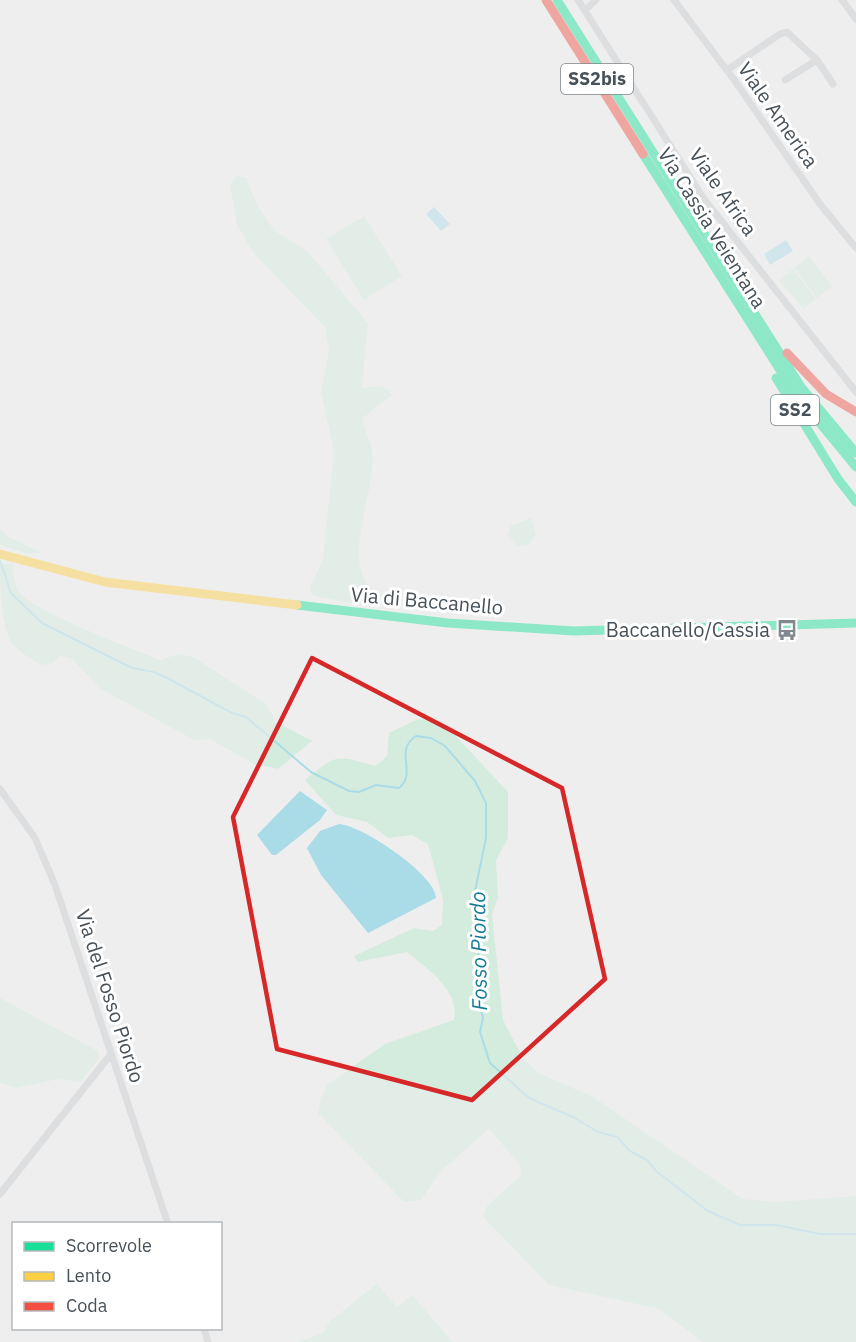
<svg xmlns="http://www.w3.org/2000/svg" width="856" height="1342" viewBox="0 0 856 1342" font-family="'IBM Plex Sans',sans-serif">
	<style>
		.green { fill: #d4ecdd }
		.water { fill: #aadce8 }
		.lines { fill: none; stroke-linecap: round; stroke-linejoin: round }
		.stream { stroke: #aadce8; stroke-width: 2 }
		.street { stroke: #c8cacd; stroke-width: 7 }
		.fast { stroke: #16e098; stroke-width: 9 }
		.slow { stroke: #ffcf43; stroke-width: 9 }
		.jam { stroke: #f24e42; stroke-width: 9 }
		.marked { fill: none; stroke: #d62828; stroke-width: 4.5; stroke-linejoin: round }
		.labels { text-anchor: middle; stroke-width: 6; stroke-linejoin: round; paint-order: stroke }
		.shield { fill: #fff; stroke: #7e858b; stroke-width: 1.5 }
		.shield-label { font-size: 18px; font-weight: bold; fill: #475159 }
		.street-label { font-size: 20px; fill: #475159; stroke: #fff }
		.poi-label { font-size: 20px; fill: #475159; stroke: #fff; text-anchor: end }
		.water-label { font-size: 21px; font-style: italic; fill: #157c97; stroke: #fff }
	</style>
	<rect width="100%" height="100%" fill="#efeeee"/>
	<!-- green -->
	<g class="green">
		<path d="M 236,176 L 246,178 L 258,207 L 275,231 L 307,251 L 368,323 L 362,388 L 382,386 L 393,395 L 374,408 L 363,419 C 364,431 370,440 372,450 C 379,491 332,575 383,595 L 366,606 L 313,596 L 310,587 L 323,559 L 334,451 L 321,392 L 329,350 L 325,327 L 254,254 L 237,225 L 230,185 Z"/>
		<path d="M 364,216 L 402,276 L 364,300 L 326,239 Z"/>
		<path d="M 809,256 L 832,286 L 817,298 L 794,268 Z"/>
		<path d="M 793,269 L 816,299 L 803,309 L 779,280 Z"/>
		<path d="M 531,518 L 536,535 L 529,545 L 518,546 L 507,534 L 511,526 Z"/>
		<path d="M 0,528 L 7,536 L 42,553 L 25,553 L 0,545 Z"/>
		<path d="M 0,564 L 13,564 C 14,573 14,585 19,592 C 32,611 134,649 161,660 L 178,654 L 193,657 L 266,704 L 276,722 L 312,741 L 278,769 L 252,763 L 210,739 L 194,740 L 101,689 L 72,659 L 60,656 L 53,663 L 41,665 C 32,659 21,653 14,646 C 0,627 0,589 0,564 Z"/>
		<path d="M 418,719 L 441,720 L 508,792 L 508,838 L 496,860 L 498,897 L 492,915 L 503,1020 L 523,1058 L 539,1073 L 593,1097 L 743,1199 L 775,1202 L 856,1196 L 856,1342 L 704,1342 L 656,1308 L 549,1285 L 483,1217 L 487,1206 L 521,1175 L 520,1165 L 489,1129 L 442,1170 L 421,1200 L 404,1202 L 318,1113 L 321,1097 L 328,1084 L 385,1044 L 454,1020 C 460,990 427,969 407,952 L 358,962 L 354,956 L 414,928 L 433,931 L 442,925 L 443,900 L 428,844 L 412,835 L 388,838 L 367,822 L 336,815 L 305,780 C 338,753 335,755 376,766 L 387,756 L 389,733 Z"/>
		<path d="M 0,998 L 98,1051 L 99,1058 L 81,1082 L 58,1079 L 16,1088 L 0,1083 Z"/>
		<path d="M 377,1284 L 397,1307 L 412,1295 L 453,1342 L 298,1342 L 323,1333 L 330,1321 Z"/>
	</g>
	<!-- water -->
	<g class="water">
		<path d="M 434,207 L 450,224 L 441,231 L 426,214 Z"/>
		<path d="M 786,240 L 793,251 L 770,265 L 764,254 Z"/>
		<path d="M 300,791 L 327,810 L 320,820 L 276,855 L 272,855 L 257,835 Z"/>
		<path d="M 339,824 C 361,825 435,874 436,898 L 368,933 L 321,875 L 307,848 L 320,831 Z"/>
	</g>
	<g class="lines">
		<!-- stream -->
		<path class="stream" d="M 0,561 L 11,593 L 42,623 L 132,668 L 154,672 L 169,679 L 232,713 L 246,717 L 311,772 L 349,791 L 359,792 L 376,785 L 399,788 C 418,773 393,751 416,736 L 431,738 L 445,746 L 475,781 L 486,803 L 486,838 L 475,891 L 478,915 L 479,1001 L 483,1018 L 480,1032 L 490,1063 L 529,1098 L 575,1118 L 598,1132 L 617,1137 L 630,1151 L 647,1160 L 656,1171 L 708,1211 L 740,1225 L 776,1225 L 820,1234 L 856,1234"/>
		<!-- street -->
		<g class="street">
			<path d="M 578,0 L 704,199 L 856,392"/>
			<path d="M 674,0 L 735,81 L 820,204 L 856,248"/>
			<path d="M 842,0 L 856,19"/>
			<path d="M 585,10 L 596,0"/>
			<path d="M 727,70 L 780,34 L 787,32 L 817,60 L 833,84"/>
			<path d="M 785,80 L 817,60"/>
			<path d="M 0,789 L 35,838 L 55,885 L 168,1224"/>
			<path d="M 0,1194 L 111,1054"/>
			<path d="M 204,1328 L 208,1342"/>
		</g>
		<!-- fast -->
		<g class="fast">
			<path d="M 557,0 L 801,387 L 856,453"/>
			<path d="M 643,154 L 794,392 L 856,467"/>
			<path d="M 776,378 L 838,479 L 856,502"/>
			<path d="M 297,605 L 448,623 L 574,631 L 856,623"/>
		</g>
		<!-- slow -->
		<path class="slow" d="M 0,554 L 105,582 L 297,605"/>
		<!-- jam -->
		<g class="jam">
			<path d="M 546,0 L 643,154"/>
			<path d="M 787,353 L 826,394 L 856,412"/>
		</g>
	</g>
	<!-- marked area -->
	<path d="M0 0H856V1342H0ZM 312,658 L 562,788 L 605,979 L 472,1100 L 277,1049 L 233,817 Z" fill="#efeeee" fill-opacity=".55" fill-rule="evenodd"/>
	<path class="marked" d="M 312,658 L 562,788 L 605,979 L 472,1100 L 277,1049 L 233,817 Z"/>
	<!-- icons -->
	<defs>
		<symbol id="bus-bare" viewBox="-9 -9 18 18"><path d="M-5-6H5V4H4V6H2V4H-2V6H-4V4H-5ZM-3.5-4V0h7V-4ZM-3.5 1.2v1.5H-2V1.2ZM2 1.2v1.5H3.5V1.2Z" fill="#82888d" stroke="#fff" stroke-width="2.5" paint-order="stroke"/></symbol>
	</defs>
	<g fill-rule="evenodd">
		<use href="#bus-bare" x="772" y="615" width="30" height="30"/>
	</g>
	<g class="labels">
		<!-- shield labels -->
		<g class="shield">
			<rect x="561" y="64" width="72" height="30" rx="4.5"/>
			<rect x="771" y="395" width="48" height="30" rx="4.5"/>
		</g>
		<g class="shield-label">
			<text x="597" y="85">SS2bis</text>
			<text x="795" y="416">SS2</text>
		</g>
		<!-- street labels -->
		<g class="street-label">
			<text transform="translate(778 115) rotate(55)" y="7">Viale America</text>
			<text transform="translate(723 192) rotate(55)" y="7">Viale Africa</text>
			<text transform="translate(712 228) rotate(58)" y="7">Via Cassia Veientana</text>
			<text transform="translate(427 601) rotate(5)" y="7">Via di Baccanello</text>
			<text transform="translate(110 996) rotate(72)" y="7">Via del Fosso Piordo</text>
		</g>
		<!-- poi labels -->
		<g class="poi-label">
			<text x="770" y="637">Baccanello/Cassia</text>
		</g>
		<!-- water labels -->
		<g class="water-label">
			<text transform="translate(479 951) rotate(-91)" y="7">Fosso Piordo</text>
		</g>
	</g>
	<!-- legend -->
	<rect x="12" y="1222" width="210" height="108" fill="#ffffff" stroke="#b5b9bd" stroke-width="1.5"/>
	<rect x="24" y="1242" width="30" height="9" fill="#16e098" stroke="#b5b9bd" stroke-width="1.5"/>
	<text x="66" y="1252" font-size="18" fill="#475159">Scorrevole</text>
	<rect x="24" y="1272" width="30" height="9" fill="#ffcf43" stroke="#b5b9bd" stroke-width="1.5"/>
	<text x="66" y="1282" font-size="18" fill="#475159">Lento</text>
	<rect x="24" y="1302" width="30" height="9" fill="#f24e42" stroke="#b5b9bd" stroke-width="1.5"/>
	<text x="66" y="1312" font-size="18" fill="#475159">Coda</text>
</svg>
